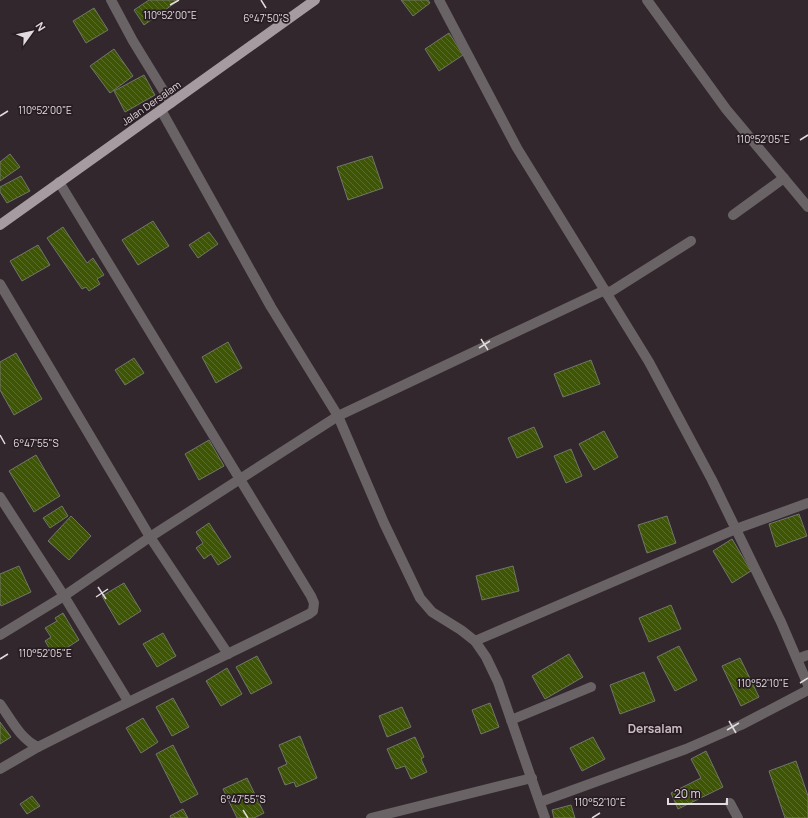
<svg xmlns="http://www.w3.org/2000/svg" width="808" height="818" viewBox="0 0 808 818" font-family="Manrope,sans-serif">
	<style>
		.building { fill: url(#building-back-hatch); stroke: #71766a }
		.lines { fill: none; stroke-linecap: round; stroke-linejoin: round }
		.street { stroke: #696366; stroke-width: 10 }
		.primary { stroke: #a79ba2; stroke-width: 10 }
		.ticks { fill: none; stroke: #e1dade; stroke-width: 1.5 }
		.labels { text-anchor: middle; stroke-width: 3.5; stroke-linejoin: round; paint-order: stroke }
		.street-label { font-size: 10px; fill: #e1dade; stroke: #281d23 }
		.quarter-label { font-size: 12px; font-weight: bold; fill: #cbbcc4; stroke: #281d23 }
		.ticks-label { font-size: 10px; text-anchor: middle; fill: #e1dade; stroke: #281d23; stroke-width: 3.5; stroke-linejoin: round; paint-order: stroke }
	</style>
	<defs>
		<pattern id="building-back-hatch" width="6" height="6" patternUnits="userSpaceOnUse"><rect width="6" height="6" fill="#3e5505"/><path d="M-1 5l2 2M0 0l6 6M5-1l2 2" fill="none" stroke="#5a6d29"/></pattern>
	</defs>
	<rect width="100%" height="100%" fill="#32272d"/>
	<!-- building -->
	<g class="building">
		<path d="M 149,0 L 179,0 L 144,25 L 134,10 Z"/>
		<path d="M 401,0 L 428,0 L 430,3 L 413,16 Z"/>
		<path d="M 94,8 L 108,30 L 86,43 L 73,21 Z"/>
		<path d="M 449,33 L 463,55 L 439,71 L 425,49 Z"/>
		<path d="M 114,49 L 133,76 L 110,93 L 90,66 Z"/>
		<path d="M 144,75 L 155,95 L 125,112 L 114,91 Z"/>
		<path d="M 10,154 L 20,167 L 0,181 L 0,162 Z"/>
		<path d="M 372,156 L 383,188 L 348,200 L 337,167 Z"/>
		<path d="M 21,176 L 30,191 L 7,203 L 0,192 L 0,187 Z"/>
		<path d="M 153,221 L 169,246 L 138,265 L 122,240 Z"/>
		<path d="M 63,227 L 87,263 L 93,258 L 104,275 L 97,279 L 100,284 L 89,291 L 86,287 L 82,289 L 47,238 Z"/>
		<path d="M 209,232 L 218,244 L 198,258 L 189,245 Z"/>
		<path d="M 38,245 L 50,265 L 22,281 L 10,261 Z"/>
		<path d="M 228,342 L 242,368 L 216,383 L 202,357 Z"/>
		<path d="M 16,353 L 42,399 L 14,415 L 0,390 L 0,362 Z"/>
		<path d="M 134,358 L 144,373 L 125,385 L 115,370 Z"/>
		<path d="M 591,360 L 600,384 L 563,397 L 554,374 Z"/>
		<path d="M 534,427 L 543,447 L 517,458 L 508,438 Z"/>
		<path d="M 604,431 L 618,457 L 594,470 L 579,444 Z"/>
		<path d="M 209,440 L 224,466 L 199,480 L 185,454 Z"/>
		<path d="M 571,449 L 582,476 L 566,483 L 554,456 Z"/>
		<path d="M 36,455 L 60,496 L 34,512 L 9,471 Z"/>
		<path d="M 62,506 L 68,516 L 50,528 L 43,518 Z"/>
		<path d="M 799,514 L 807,536 L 776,547 L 769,524 Z"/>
		<path d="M 71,516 L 91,536 L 69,560 L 48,541 Z"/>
		<path d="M 667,516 L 676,543 L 647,553 L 638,525 Z"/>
		<path d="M 209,523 L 231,557 L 218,565 L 211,554 L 204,559 L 196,548 L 203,543 L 196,532 Z"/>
		<path d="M 732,539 L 751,571 L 732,583 L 713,551 Z"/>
		<path d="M 19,566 L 31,592 L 1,606 L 0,603 L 0,574 Z"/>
		<path d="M 513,566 L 519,591 L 482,600 L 476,576 Z"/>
		<path d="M 124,583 L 141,611 L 119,625 L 102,596 Z"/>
		<path d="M 671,605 L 681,629 L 649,642 L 639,618 Z"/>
		<path d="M 63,613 L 79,640 L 54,656 L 45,641 L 51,637 L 45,628 L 57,621 L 55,618 Z"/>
		<path d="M 163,633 L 176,656 L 157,667 L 143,644 Z"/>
		<path d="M 679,646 L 697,680 L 675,691 L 657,657 Z"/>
		<path d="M 569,654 L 583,677 L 545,699 L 532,676 Z"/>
		<path d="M 257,656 L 272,683 L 251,694 L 236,667 Z"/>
		<path d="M 740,658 L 759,697 L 741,706 L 722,666 Z"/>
		<path d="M 227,668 L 242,694 L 221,706 L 206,681 Z"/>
		<path d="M 644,672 L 655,701 L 620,714 L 610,685 Z"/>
		<path d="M 173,698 L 189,727 L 172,736 L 156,707 Z"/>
		<path d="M 490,703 L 499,727 L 481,734 L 472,710 Z"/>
		<path d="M 402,707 L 411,727 L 387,737 L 379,716 Z"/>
		<path d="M 143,718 L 158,742 L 141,753 L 126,728 Z"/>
		<path d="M 0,722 L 11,737 L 0,744 Z"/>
		<path d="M 300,736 L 317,778 L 296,787 L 294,782 L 285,785 L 278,768 L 287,764 L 279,745 Z"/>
		<path d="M 415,737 L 424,757 L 421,759 L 427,772 L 411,779 L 405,766 L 396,769 L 387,749 Z"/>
		<path d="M 593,737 L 605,759 L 582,771 L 570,748 Z"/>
		<path d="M 173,745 L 198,794 L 181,803 L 156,754 Z"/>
		<path d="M 706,751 L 723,787 L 678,809 L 671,793 L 701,778 L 691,759 Z"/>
		<path d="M 796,761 L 808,796 L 808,818 L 785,818 L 769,771 Z"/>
		<path d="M 247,778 L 264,813 L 254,818 L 237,818 L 223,789 Z"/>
		<path d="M 32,796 L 40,806 L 27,814 L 20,804 Z"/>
		<path d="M 571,805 L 575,818 L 554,818 L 552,810 Z"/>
		<path d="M 183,809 L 188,818 L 171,818 L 170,816 Z"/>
	</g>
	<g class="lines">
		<!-- street -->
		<g class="street">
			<path d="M 111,0 L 133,41 L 171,103"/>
			<path d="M 439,0 L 517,148 L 649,362 L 712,480 L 781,622 L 808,685"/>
			<path d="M 647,0 L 726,109 L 808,207"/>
			<path d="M 161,110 L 271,307 L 338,416 L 384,523 L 420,598 L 432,612 L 461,630 L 475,641 L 486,657 L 498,682 L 545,818"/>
			<path d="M 733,215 L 784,178"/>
			<path d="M 0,284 L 150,537 L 228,654"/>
			<path d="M 607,294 L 691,241"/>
			<path d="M 0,497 L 64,596 L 128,701"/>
			<path d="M 0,635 L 64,596 L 150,537 L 338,416 L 605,290"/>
			<path d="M 475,641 L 736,529 L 808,503"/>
			<path d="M 797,659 L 808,655"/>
			<path d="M 0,704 C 11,719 20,739 38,747 C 128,701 219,659 309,614 L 313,611 L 314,603 L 311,596 L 59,182"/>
			<path d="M 511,720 L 591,687"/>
			<path d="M 0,769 L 38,747"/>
			<path d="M 540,802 L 686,749 L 741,725 L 808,690"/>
			<path d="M 730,803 L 738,818"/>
			<path d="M 371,818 L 532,778"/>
		</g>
		<!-- primary -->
		<path class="primary" d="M 0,225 L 315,0"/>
	</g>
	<!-- ticks -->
	<path class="ticks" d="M 261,0 L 266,8M 170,5 L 179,0M 0,116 L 8,111M 800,140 L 808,135M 481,339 L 488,350M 479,348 L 490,341M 0,435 L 5,444M 98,587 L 106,599M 96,597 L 108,589M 0,659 L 8,654M 800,683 L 808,678M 729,721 L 736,733M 727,730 L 739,723M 243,810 L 248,818M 592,818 L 600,813"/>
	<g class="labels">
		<!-- street labels -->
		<g class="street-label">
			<text transform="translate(151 103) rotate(-35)" y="4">Jalan Dersalam</text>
		</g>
		<!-- quarter labels -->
		<g class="quarter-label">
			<text x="655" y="733">Dersalam</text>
		</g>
	</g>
	<g class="ticks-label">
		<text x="170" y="19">110°52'00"E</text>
		<text x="266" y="22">6°47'50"S</text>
		<text x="45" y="114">110°52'00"E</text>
		<text x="763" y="143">110°52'05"E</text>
		<text x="36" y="447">6°47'55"S</text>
		<text x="45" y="657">110°52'05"E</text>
		<text x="763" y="687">110°52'10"E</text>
		<text x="243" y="803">6°47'55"S</text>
		<text x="600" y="806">110°52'10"E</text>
	</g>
	<!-- north arrow -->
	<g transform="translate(32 32) rotate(57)" stroke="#281d23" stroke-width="3" paint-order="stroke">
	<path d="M0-3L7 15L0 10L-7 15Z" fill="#e1dade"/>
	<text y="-6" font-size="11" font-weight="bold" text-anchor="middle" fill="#e1dade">N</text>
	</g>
	<!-- scale -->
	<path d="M668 798v6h59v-6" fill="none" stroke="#e1dade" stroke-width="2"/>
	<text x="674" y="798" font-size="12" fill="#e1dade" stroke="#281d23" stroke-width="3" paint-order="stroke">20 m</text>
</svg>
